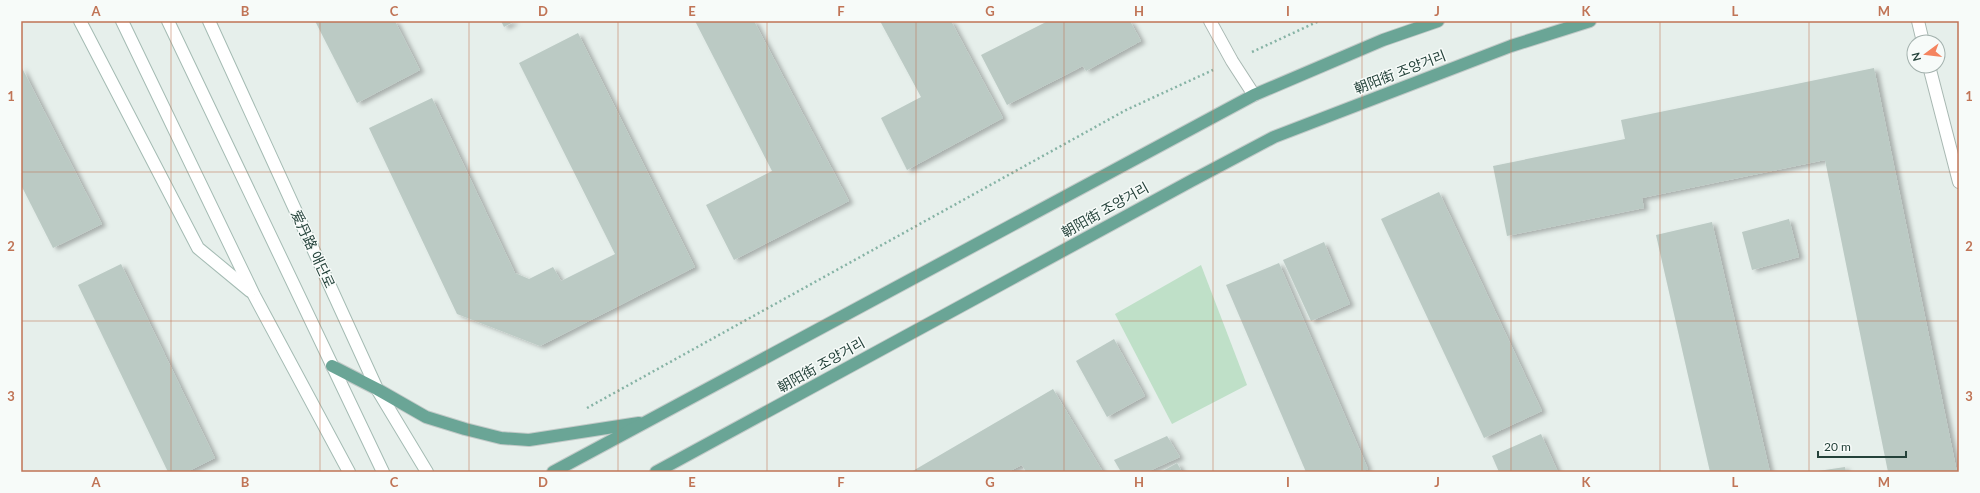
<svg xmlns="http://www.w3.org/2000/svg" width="1980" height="493" viewBox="0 0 1980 493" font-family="Lato,'Noto Sans SC','Noto Sans KR',sans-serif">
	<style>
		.green { fill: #bfe0c8 }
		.building { fill: #bbcac4; filter: url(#shadow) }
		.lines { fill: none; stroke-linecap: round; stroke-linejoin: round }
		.street-casing { stroke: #a8b8b2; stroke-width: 14 }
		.secondary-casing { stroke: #a4bbb3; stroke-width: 14 }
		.primary-casing { stroke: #c2cac8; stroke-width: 14 }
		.path { stroke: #86b3a5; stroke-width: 2.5; stroke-dasharray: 2 3; stroke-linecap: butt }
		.street { stroke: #fff; stroke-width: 12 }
		.secondary { stroke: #fff; stroke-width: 12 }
		.primary { stroke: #6aa596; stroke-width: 12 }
		.grid { fill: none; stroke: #c07456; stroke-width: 1; stroke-opacity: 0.55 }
		.labels { text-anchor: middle; stroke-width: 3; stroke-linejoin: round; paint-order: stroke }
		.street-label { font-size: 14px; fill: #24423a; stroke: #f7fbf9 }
		.neatline { fill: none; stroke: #c07456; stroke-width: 1.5 }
		.grid-label { font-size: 13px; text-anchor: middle; font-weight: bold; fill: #c07456 }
	</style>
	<defs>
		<filter id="shadow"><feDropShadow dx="4.5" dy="2.5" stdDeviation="2" flood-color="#0004"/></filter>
	</defs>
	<rect width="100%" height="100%" fill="#e6efeb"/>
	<!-- green -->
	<path class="green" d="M 1201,265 L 1247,385 L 1172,424 L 1115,314 Z"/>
	<!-- building -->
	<g class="building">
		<path d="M 315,21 L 395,21 L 420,70 L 357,103 Z"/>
		<path d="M 501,21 L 515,21 L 504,27 Z"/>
		<path d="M 695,21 L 754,21 L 849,201 L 734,260 L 706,205 L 772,171 Z"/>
		<path d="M 880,21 L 951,21 L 1003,118 L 907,170 L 881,118 L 921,97 Z"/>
		<path d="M 1048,21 L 1130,21 L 1141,41 L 1086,71 L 1083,66 L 1007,105 L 981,55 Z"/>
		<path d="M 578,33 L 695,267 L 540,346 L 457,314 L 369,128 L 432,98 L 515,273 L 529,279 L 553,267 L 561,281 L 615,254 L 519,63 Z"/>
		<path d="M 21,66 L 102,224 L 53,248 L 21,185 Z"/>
		<path d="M 1874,68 L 1957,472 L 1888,472 L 1825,160 L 1642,198 L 1644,208 L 1507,236 L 1493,166 L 1625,139 L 1621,120 Z"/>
		<path d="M 1439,192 L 1542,411 L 1484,438 L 1381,219 Z"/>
		<path d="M 1789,219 L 1799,257 L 1752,270 L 1742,232 Z"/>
		<path d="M 1712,222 L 1770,472 L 1710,472 L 1656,235 Z"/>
		<path d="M 1324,242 L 1350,304 L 1311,321 L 1283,260 Z"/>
		<path d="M 1279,263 L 1368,469 L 1361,472 L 1306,472 L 1226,285 Z"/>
		<path d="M 121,264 L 215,458 L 187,472 L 168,472 L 78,285 Z"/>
		<path d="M 1114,339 L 1145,396 L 1107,417 L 1076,361 Z"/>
		<path d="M 1053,389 L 1103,472 L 1026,472 L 1022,465 L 1008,472 L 911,472 Z"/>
		<path d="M 1541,434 L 1558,472 L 1499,472 L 1492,456 Z"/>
		<path d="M 1167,436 L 1180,457 L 1147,472 L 1121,472 L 1114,460 Z"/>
		<path d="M 1177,463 L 1182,472 L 1161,472 Z"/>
		<path d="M 1845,467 L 1846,472 L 1818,472 L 1818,471 Z"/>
	</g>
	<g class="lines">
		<defs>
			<g id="street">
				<path d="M 1210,21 L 1232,61 L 1254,95"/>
				<path d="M 1918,21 L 1923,42"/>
				<path d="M 1929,66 L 1959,182"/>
			</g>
			<g id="secondary">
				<path d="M 80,21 L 198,248 L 250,291"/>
				<path d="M 122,21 L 254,295 L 349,472"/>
				<path d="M 168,21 L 383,472"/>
				<path d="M 209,21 L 377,389 L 427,472"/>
			</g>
			<g id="primary">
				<path d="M 332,366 L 377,389 L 426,417 L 465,429 L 501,438 L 529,440 L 639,423"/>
				<path d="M 553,472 L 1254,95 L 1383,40 L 1438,21"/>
				<path d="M 656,472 L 1191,181 L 1274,137 L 1511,46 L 1590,21"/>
			</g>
		</defs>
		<!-- street casing -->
		<use href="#street" class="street-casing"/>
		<!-- secondary casing -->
		<use href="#secondary" class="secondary-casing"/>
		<!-- primary casing -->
		<use href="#primary" class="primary-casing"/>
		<!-- path -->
		<g class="path">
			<path d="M 1252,52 L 1319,21"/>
			<path d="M 587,408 L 1126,110 L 1213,70"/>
		</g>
		<!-- street -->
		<use href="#street" class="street"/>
		<!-- secondary -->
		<use href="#secondary" class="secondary"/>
		<!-- primary -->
		<use href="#primary" class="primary"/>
	</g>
	<!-- grid -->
	<path class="grid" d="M 171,21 L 171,472M 320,21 L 320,472M 469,21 L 469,472M 618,21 L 618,472M 767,21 L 767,472M 916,21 L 916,472M 1064,21 L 1064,472M 1213,21 L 1213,472M 1362,21 L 1362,472M 1511,21 L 1511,472M 1660,21 L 1660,472M 1809,21 L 1809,472M 21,172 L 1959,172M 21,321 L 1959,321"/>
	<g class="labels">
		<!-- street labels -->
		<g class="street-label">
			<text transform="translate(1400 72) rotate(-21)" y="5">朝阳街 조양거리</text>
			<text transform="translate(1105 210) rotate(-29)" y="5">朝阳街 조양거리</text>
			<text transform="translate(313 249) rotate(65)" y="5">爱丹路 애단로</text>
			<text transform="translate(821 365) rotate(-29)" y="5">朝阳街 조양거리</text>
		</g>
	</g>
	<!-- border -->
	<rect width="1980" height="493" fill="none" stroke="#f7fbf9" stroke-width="44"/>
	<!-- north arrow -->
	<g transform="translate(1926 54) rotate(255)"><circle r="19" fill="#f7fbf9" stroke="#a3b1ad"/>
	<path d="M0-3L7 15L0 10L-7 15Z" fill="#f4845f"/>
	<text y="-6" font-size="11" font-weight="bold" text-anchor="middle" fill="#24423a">N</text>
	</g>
	<!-- scale -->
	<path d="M1818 451v6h88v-6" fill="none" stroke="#24423a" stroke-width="2"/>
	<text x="1824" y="451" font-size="12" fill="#24423a" stroke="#f7fbf9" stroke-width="3" paint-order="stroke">20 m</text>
	<rect x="22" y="22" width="1936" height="449" class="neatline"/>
	<g class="grid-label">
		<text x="96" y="16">A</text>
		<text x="245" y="16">B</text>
		<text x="394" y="16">C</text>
		<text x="543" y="16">D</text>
		<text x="692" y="16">E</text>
		<text x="841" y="16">F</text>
		<text x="990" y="16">G</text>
		<text x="1139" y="16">H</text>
		<text x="1288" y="16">I</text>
		<text x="1437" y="16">J</text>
		<text x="1586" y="16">K</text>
		<text x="1735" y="16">L</text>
		<text x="1884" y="16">M</text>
		<text x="11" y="101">1</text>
		<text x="1969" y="101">1</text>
		<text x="11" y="251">2</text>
		<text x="1969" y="251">2</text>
		<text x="11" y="401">3</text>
		<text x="1969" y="401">3</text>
		<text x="96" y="487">A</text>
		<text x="245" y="487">B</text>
		<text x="394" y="487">C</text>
		<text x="543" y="487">D</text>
		<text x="692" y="487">E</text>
		<text x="841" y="487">F</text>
		<text x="990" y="487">G</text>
		<text x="1139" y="487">H</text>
		<text x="1288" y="487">I</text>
		<text x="1437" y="487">J</text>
		<text x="1586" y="487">K</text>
		<text x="1735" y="487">L</text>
		<text x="1884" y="487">M</text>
	</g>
</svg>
